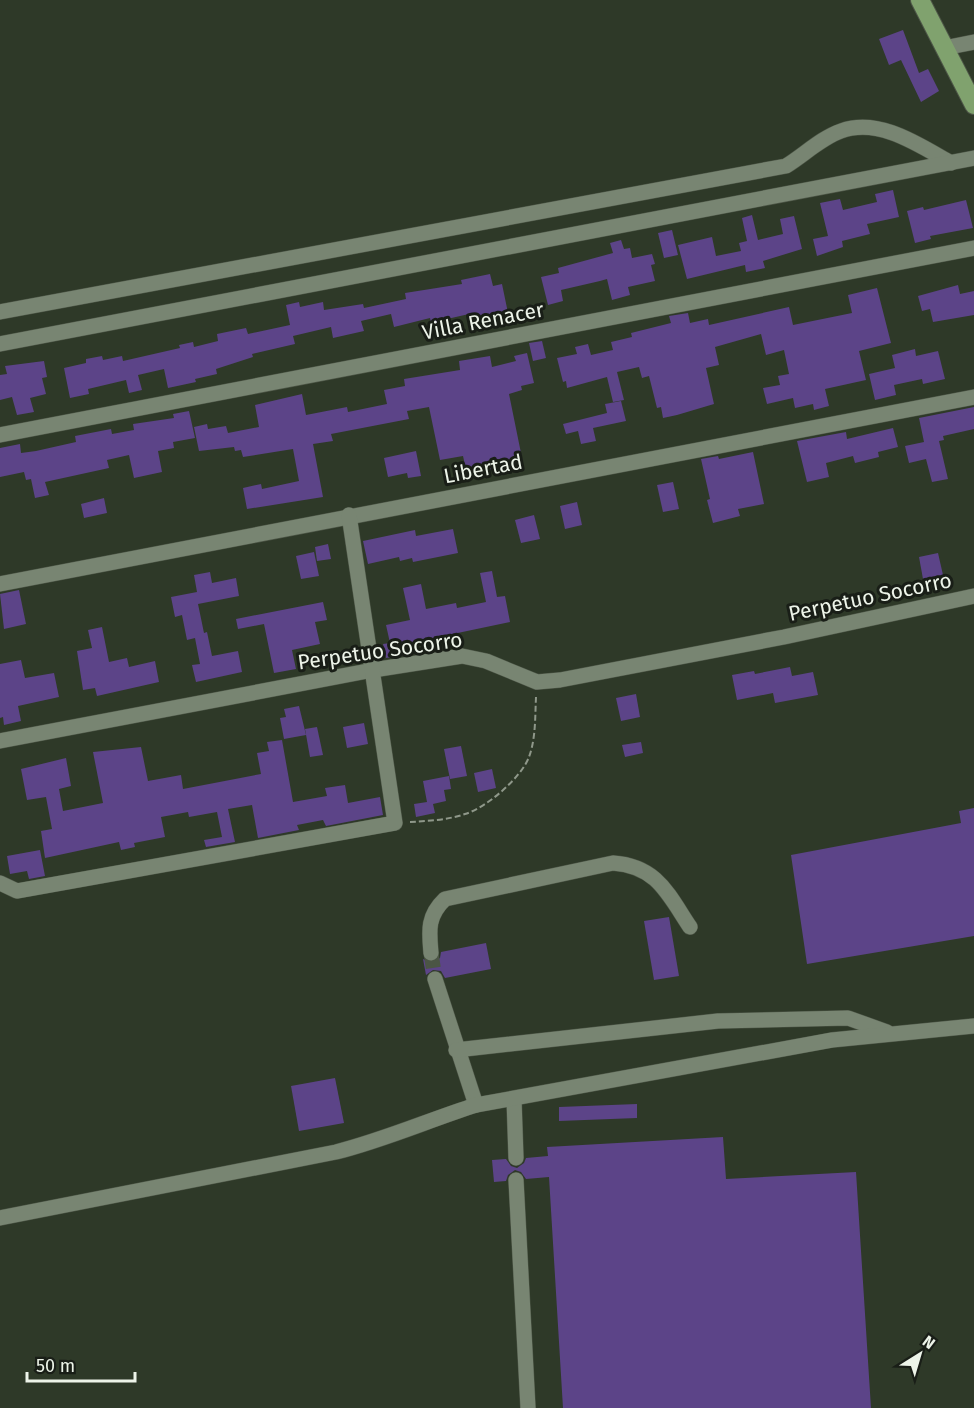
<svg xmlns="http://www.w3.org/2000/svg" width="974" height="1408" viewBox="0 0 974 1408" font-family="'Fira Sans',sans-serif">
	<style>
		.building { fill: #5c4488 }
		.lines { fill: none; stroke-linecap: round; stroke-linejoin: round }
		.minor-tunnel { stroke: #4b5545; stroke-width: 15; stroke-dasharray: 15 8; stroke-linecap: butt }
		.minor-casing { stroke: #4e5748; stroke-width: 16 }
		.major-casing { stroke: #4e5748; stroke-width: 20 }
		.path { stroke: #8f988a; stroke-width: 2; stroke-dasharray: 6 3; stroke-linecap: butt }
		.minor { stroke: #788572; stroke-width: 15 }
		.major { stroke: #80a26e; stroke-width: 18 }
		.labels { text-anchor: middle; stroke-width: 6; stroke-linejoin: round; paint-order: stroke }
		.street-label { font-size: 21px; fill: #edf4e9; stroke: #191e17 }
	</style>
	<rect width="100%" height="100%" fill="#2e3928"/>
	<!-- building -->
	<g class="building">
		<path d="M 903,30 L 919,73 L 928,69 L 939,91 L 921,102 L 901,60 L 889,65 L 879,39 Z"/>
		<path d="M 893,190 L 899,217 L 867,224 L 870,234 L 842,241 L 843,247 L 817,256 L 813,239 L 828,236 L 820,203 L 840,199 L 843,210 L 877,202 L 875,194 Z"/>
		<path d="M 966,200 L 973,228 L 930,236 L 931,239 L 915,243 L 907,211 L 923,207 L 924,210 Z"/>
		<path d="M 752,215 L 758,240 L 783,234 L 780,219 L 794,216 L 802,249 L 763,261 L 765,268 L 746,272 L 745,265 L 687,279 L 678,245 L 712,237 L 716,256 L 741,251 L 739,243 L 747,241 L 742,218 Z"/>
		<path d="M 672,230 L 678,255 L 664,258 L 658,233 Z"/>
		<path d="M 621,240 L 624,249 L 630,248 L 632,258 L 652,254 L 655,264 L 651,265 L 655,281 L 628,287 L 630,295 L 612,300 L 607,279 L 600,281 L 561,290 L 563,301 L 548,305 L 541,277 L 559,273 L 558,268 L 613,253 L 610,243 Z"/>
		<path d="M 490,274 L 493,286 L 502,284 L 508,313 L 489,318 L 490,325 L 472,329 L 469,314 L 447,319 L 449,328 L 433,331 L 430,318 L 394,327 L 391,314 L 361,321 L 364,331 L 333,338 L 331,327 L 293,336 L 295,344 L 252,354 L 253,357 L 216,369 L 217,374 L 195,379 L 196,382 L 168,388 L 164,369 L 138,375 L 142,390 L 129,393 L 126,380 L 88,389 L 89,394 L 70,398 L 64,368 L 86,363 L 86,359 L 102,356 L 103,360 L 122,356 L 123,361 L 180,348 L 179,345 L 193,342 L 194,347 L 218,341 L 217,334 L 246,328 L 248,334 L 290,325 L 286,305 L 299,302 L 300,307 L 323,302 L 324,310 L 363,304 L 364,308 L 406,299 L 405,293 L 462,284 L 461,280 Z"/>
		<path d="M 958,285 L 960,294 L 974,291 L 974,315 L 933,322 L 930,309 L 922,311 L 918,296 Z"/>
		<path d="M 877,288 L 891,343 L 859,351 L 866,380 L 825,389 L 829,406 L 814,410 L 813,404 L 795,408 L 793,398 L 767,404 L 763,388 L 780,385 L 778,376 L 789,374 L 784,350 L 766,355 L 761,334 L 715,347 L 719,365 L 706,368 L 714,404 L 677,415 L 663,418 L 661,407 L 657,408 L 649,376 L 642,378 L 639,367 L 617,372 L 624,400 L 613,402 L 607,377 L 567,388 L 566,381 L 563,382 L 557,358 L 577,354 L 575,347 L 588,344 L 591,355 L 613,350 L 611,342 L 632,337 L 631,333 L 671,323 L 669,316 L 688,313 L 690,323 L 708,319 L 709,325 L 789,307 L 793,325 L 852,313 L 848,295 Z"/>
		<path d="M 542,341 L 546,358 L 533,361 L 529,343 Z"/>
		<path d="M 915,349 L 916,356 L 938,351 L 945,379 L 923,384 L 922,379 L 894,385 L 896,395 L 875,400 L 869,374 L 895,368 L 892,355 Z"/>
		<path d="M 527,353 L 534,383 L 521,386 L 522,390 L 509,394 L 523,463 L 467,474 L 463,456 L 440,460 L 429,407 L 407,411 L 409,419 L 331,434 L 333,441 L 313,444 L 323,497 L 247,509 L 243,488 L 261,484 L 262,489 L 299,481 L 293,449 L 243,457 L 241,450 L 235,451 L 234,447 L 199,451 L 194,427 L 207,424 L 208,429 L 226,426 L 228,433 L 259,427 L 255,405 L 302,394 L 306,415 L 347,407 L 348,412 L 387,404 L 384,390 L 405,386 L 404,379 L 460,370 L 459,361 L 490,356 L 492,367 L 516,361 L 514,356 Z"/>
		<path d="M 44,361 L 47,377 L 42,378 L 46,394 L 30,398 L 34,412 L 17,415 L 12,397 L 0,400 L 0,375 L 7,374 L 5,366 Z"/>
		<path d="M 621,401 L 626,421 L 593,428 L 596,441 L 581,444 L 578,431 L 566,434 L 563,424 L 607,413 L 605,404 Z"/>
		<path d="M 974,407 L 974,429 L 943,436 L 944,440 L 939,441 L 948,479 L 932,482 L 926,459 L 909,463 L 905,446 L 924,442 L 919,418 Z"/>
		<path d="M 189,411 L 195,438 L 173,442 L 174,448 L 158,451 L 162,472 L 134,478 L 129,455 L 107,460 L 109,468 L 45,482 L 49,495 L 35,498 L 31,479 L 26,480 L 24,472 L 0,477 L 0,448 L 20,444 L 21,453 L 36,451 L 76,442 L 75,436 L 111,429 L 112,434 L 134,430 L 133,424 L 174,418 L 173,414 Z"/>
		<path d="M 893,428 L 898,447 L 878,452 L 879,457 L 855,463 L 853,456 L 826,463 L 829,477 L 807,482 L 797,441 L 846,432 L 847,439 Z"/>
		<path d="M 416,451 L 421,476 L 408,478 L 407,473 L 388,477 L 384,458 Z"/>
		<path d="M 753,452 L 764,504 L 738,509 L 740,516 L 713,523 L 707,500 L 710,499 L 701,459 L 718,456 L 719,459 Z"/>
		<path d="M 673,482 L 679,509 L 663,512 L 657,485 Z"/>
		<path d="M 104,498 L 107,513 L 84,518 L 81,504 Z"/>
		<path d="M 577,502 L 582,525 L 565,529 L 560,506 Z"/>
		<path d="M 534,515 L 540,539 L 521,543 L 515,520 Z"/>
		<path d="M 453,529 L 458,553 L 413,562 L 412,558 L 400,561 L 399,557 L 368,564 L 363,541 L 415,530 L 416,536 Z"/>
		<path d="M 328,544 L 331,559 L 317,561 L 315,547 Z"/>
		<path d="M 314,552 L 319,576 L 301,579 L 296,556 Z"/>
		<path d="M 938,553 L 943,575 L 923,579 L 919,557 Z"/>
		<path d="M 492,571 L 497,597 L 505,596 L 510,622 L 410,643 L 412,654 L 386,658 L 383,644 L 390,643 L 386,625 L 410,620 L 403,588 L 421,584 L 426,609 L 456,603 L 457,608 L 486,602 L 480,573 Z"/>
		<path d="M 210,572 L 212,583 L 236,578 L 239,596 L 198,604 L 204,633 L 207,632 L 212,656 L 238,651 L 242,672 L 196,682 L 192,665 L 200,664 L 195,638 L 187,640 L 182,615 L 175,617 L 171,597 L 197,592 L 194,575 Z"/>
		<path d="M 19,590 L 26,624 L 4,629 L 0,594 Z"/>
		<path d="M 323,602 L 327,620 L 315,622 L 320,644 L 292,650 L 296,669 L 274,673 L 264,624 L 238,629 L 236,619 Z"/>
		<path d="M 102,627 L 109,662 L 127,658 L 129,667 L 155,661 L 159,682 L 97,696 L 95,688 L 83,690 L 77,651 L 92,648 L 88,630 Z"/>
		<path d="M 21,660 L 25,678 L 54,673 L 59,697 L 18,706 L 21,721 L 4,725 L 3,717 L 0,718 L 0,664 Z"/>
		<path d="M 790,667 L 792,676 L 813,672 L 818,695 L 775,703 L 773,693 L 737,700 L 732,675 L 754,671 L 755,674 Z"/>
		<path d="M 636,694 L 640,717 L 621,721 L 616,698 Z"/>
		<path d="M 299,706 L 306,735 L 284,739 L 280,718 L 286,717 L 284,709 Z"/>
		<path d="M 364,723 L 368,744 L 347,748 L 343,727 Z"/>
		<path d="M 317,727 L 323,755 L 310,757 L 305,729 Z"/>
		<path d="M 282,740 L 293,802 L 327,796 L 325,788 L 345,785 L 348,803 L 380,797 L 383,815 L 326,826 L 323,820 L 297,825 L 299,830 L 258,838 L 252,805 L 228,809 L 235,842 L 206,847 L 204,840 L 222,837 L 217,812 L 189,817 L 188,812 L 161,817 L 165,837 L 134,843 L 135,847 L 121,850 L 119,842 L 45,858 L 41,831 L 52,829 L 46,797 L 27,800 L 21,769 L 66,758 L 71,786 L 59,789 L 63,811 L 103,803 L 93,752 L 141,747 L 148,781 L 181,775 L 183,789 L 261,774 L 257,753 L 269,751 L 267,742 Z"/>
		<path d="M 641,742 L 643,753 L 625,757 L 622,745 Z"/>
		<path d="M 461,746 L 467,776 L 450,779 L 444,749 Z"/>
		<path d="M 492,769 L 496,788 L 478,792 L 474,773 Z"/>
		<path d="M 449,776 L 451,789 L 444,790 L 446,801 L 433,804 L 435,813 L 416,817 L 414,804 L 427,802 L 423,781 Z"/>
		<path d="M 974,808 L 974,936 L 807,964 L 791,855 L 961,823 L 959,811 Z"/>
		<path d="M 40,850 L 45,876 L 29,879 L 27,871 L 10,874 L 7,856 Z"/>
		<path d="M 669,917 L 679,976 L 654,980 L 644,921 Z"/>
		<path d="M 486,943 L 491,969 L 445,978 L 441,971 L 433,970 L 426,975 L 423,959 L 432,963 L 440,958 L 441,952 Z"/>
		<path d="M 335,1078 L 344,1123 L 299,1131 L 291,1086 Z"/>
		<path d="M 637,1104 L 637,1118 L 559,1121 L 559,1107 Z"/>
		<path d="M 723,1137 L 726,1179 L 856,1172 L 871,1408 L 563,1408 L 549,1177 L 526,1179 L 521,1172 L 515,1170 L 508,1175 L 506,1181 L 494,1182 L 492,1160 L 506,1159 L 511,1166 L 517,1168 L 524,1163 L 526,1158 L 548,1156 L 547,1147 Z"/>
	</g>
	<g class="lines">
		<!-- minor-tunnel -->
		<path class="minor-tunnel" d="M 431,953 L 435,979"/>
		<defs>
			<g id="minor">
				<path d="M 944,48 L 974,42"/>
				<path d="M 0,312 L 786,166 C 804,155 821,138 841,131 C 879,117 919,145 951,163"/>
				<path d="M 0,344 L 974,158"/>
				<path d="M 0,435 L 974,248"/>
				<path d="M 0,584 L 974,397"/>
				<path d="M 0,741 L 373,670 L 462,656 L 486,661 L 537,682 L 560,680 L 784,637 L 974,596"/>
				<path d="M 0,883 L 17,891 L 395,823 L 349,515"/>
				<path d="M 431,953 C 429,931 427,916 445,899 L 613,863 C 657,866 668,894 690,927"/>
				<path d="M 435,979 L 476,1105"/>
				<path d="M 456,1050 L 718,1021 L 848,1018 L 887,1032"/>
				<path d="M 514,1099 L 516,1158"/>
				<path d="M 516,1180 L 528,1408"/>
				<path d="M 0,1218 L 336,1152 C 384,1140 429,1120 476,1105 L 832,1040 L 974,1026"/>
			</g>
			<path id="major" d="M 920,0 L 974,105"/>
		</defs>
		<!-- minor casing -->
		<use href="#minor" class="minor-casing"/>
		<!-- major casing -->
		<use href="#major" class="major-casing"/>
		<!-- path -->
		<path class="path" d="M 410,822 C 428,821 448,820 465,814 C 486,808 521,778 529,757 C 536,738 535,716 536,697"/>
		<!-- minor -->
		<use href="#minor" class="minor"/>
		<!-- major -->
		<use href="#major" class="major"/>
	</g>
	<g class="labels">
		<!-- street labels -->
		<g class="street-label">
			<text transform="translate(483 321) rotate(-11)" y="7">Villa Renacer</text>
			<text transform="translate(483 469) rotate(-11)" y="7">Libertad</text>
			<text transform="translate(870 597) rotate(-12)" y="7">Perpetuo Socorro</text>
			<text transform="translate(380 651) rotate(-8)" y="7">Perpetuo Socorro</text>
		</g>
	</g>
	<!-- north arrow -->
	<g transform="translate(920 1354) rotate(37)" stroke="#191e17" stroke-width="4.5" paint-order="stroke">
	<path d="M0-4.5L10 22L0 15L-10 22Z" fill="#edf4e9"/>
	<text y="-9" font-size="16" font-weight="bold" text-anchor="middle" fill="#edf4e9">N</text>
	</g>
	<!-- scale -->
	<path d="M27 1372v9h108v-9" fill="none" stroke="#edf4e9" stroke-width="3"/>
	<text x="36" y="1372" font-size="18" fill="#edf4e9" stroke="#191e17" stroke-width="4.5" paint-order="stroke">50 m</text>
</svg>
